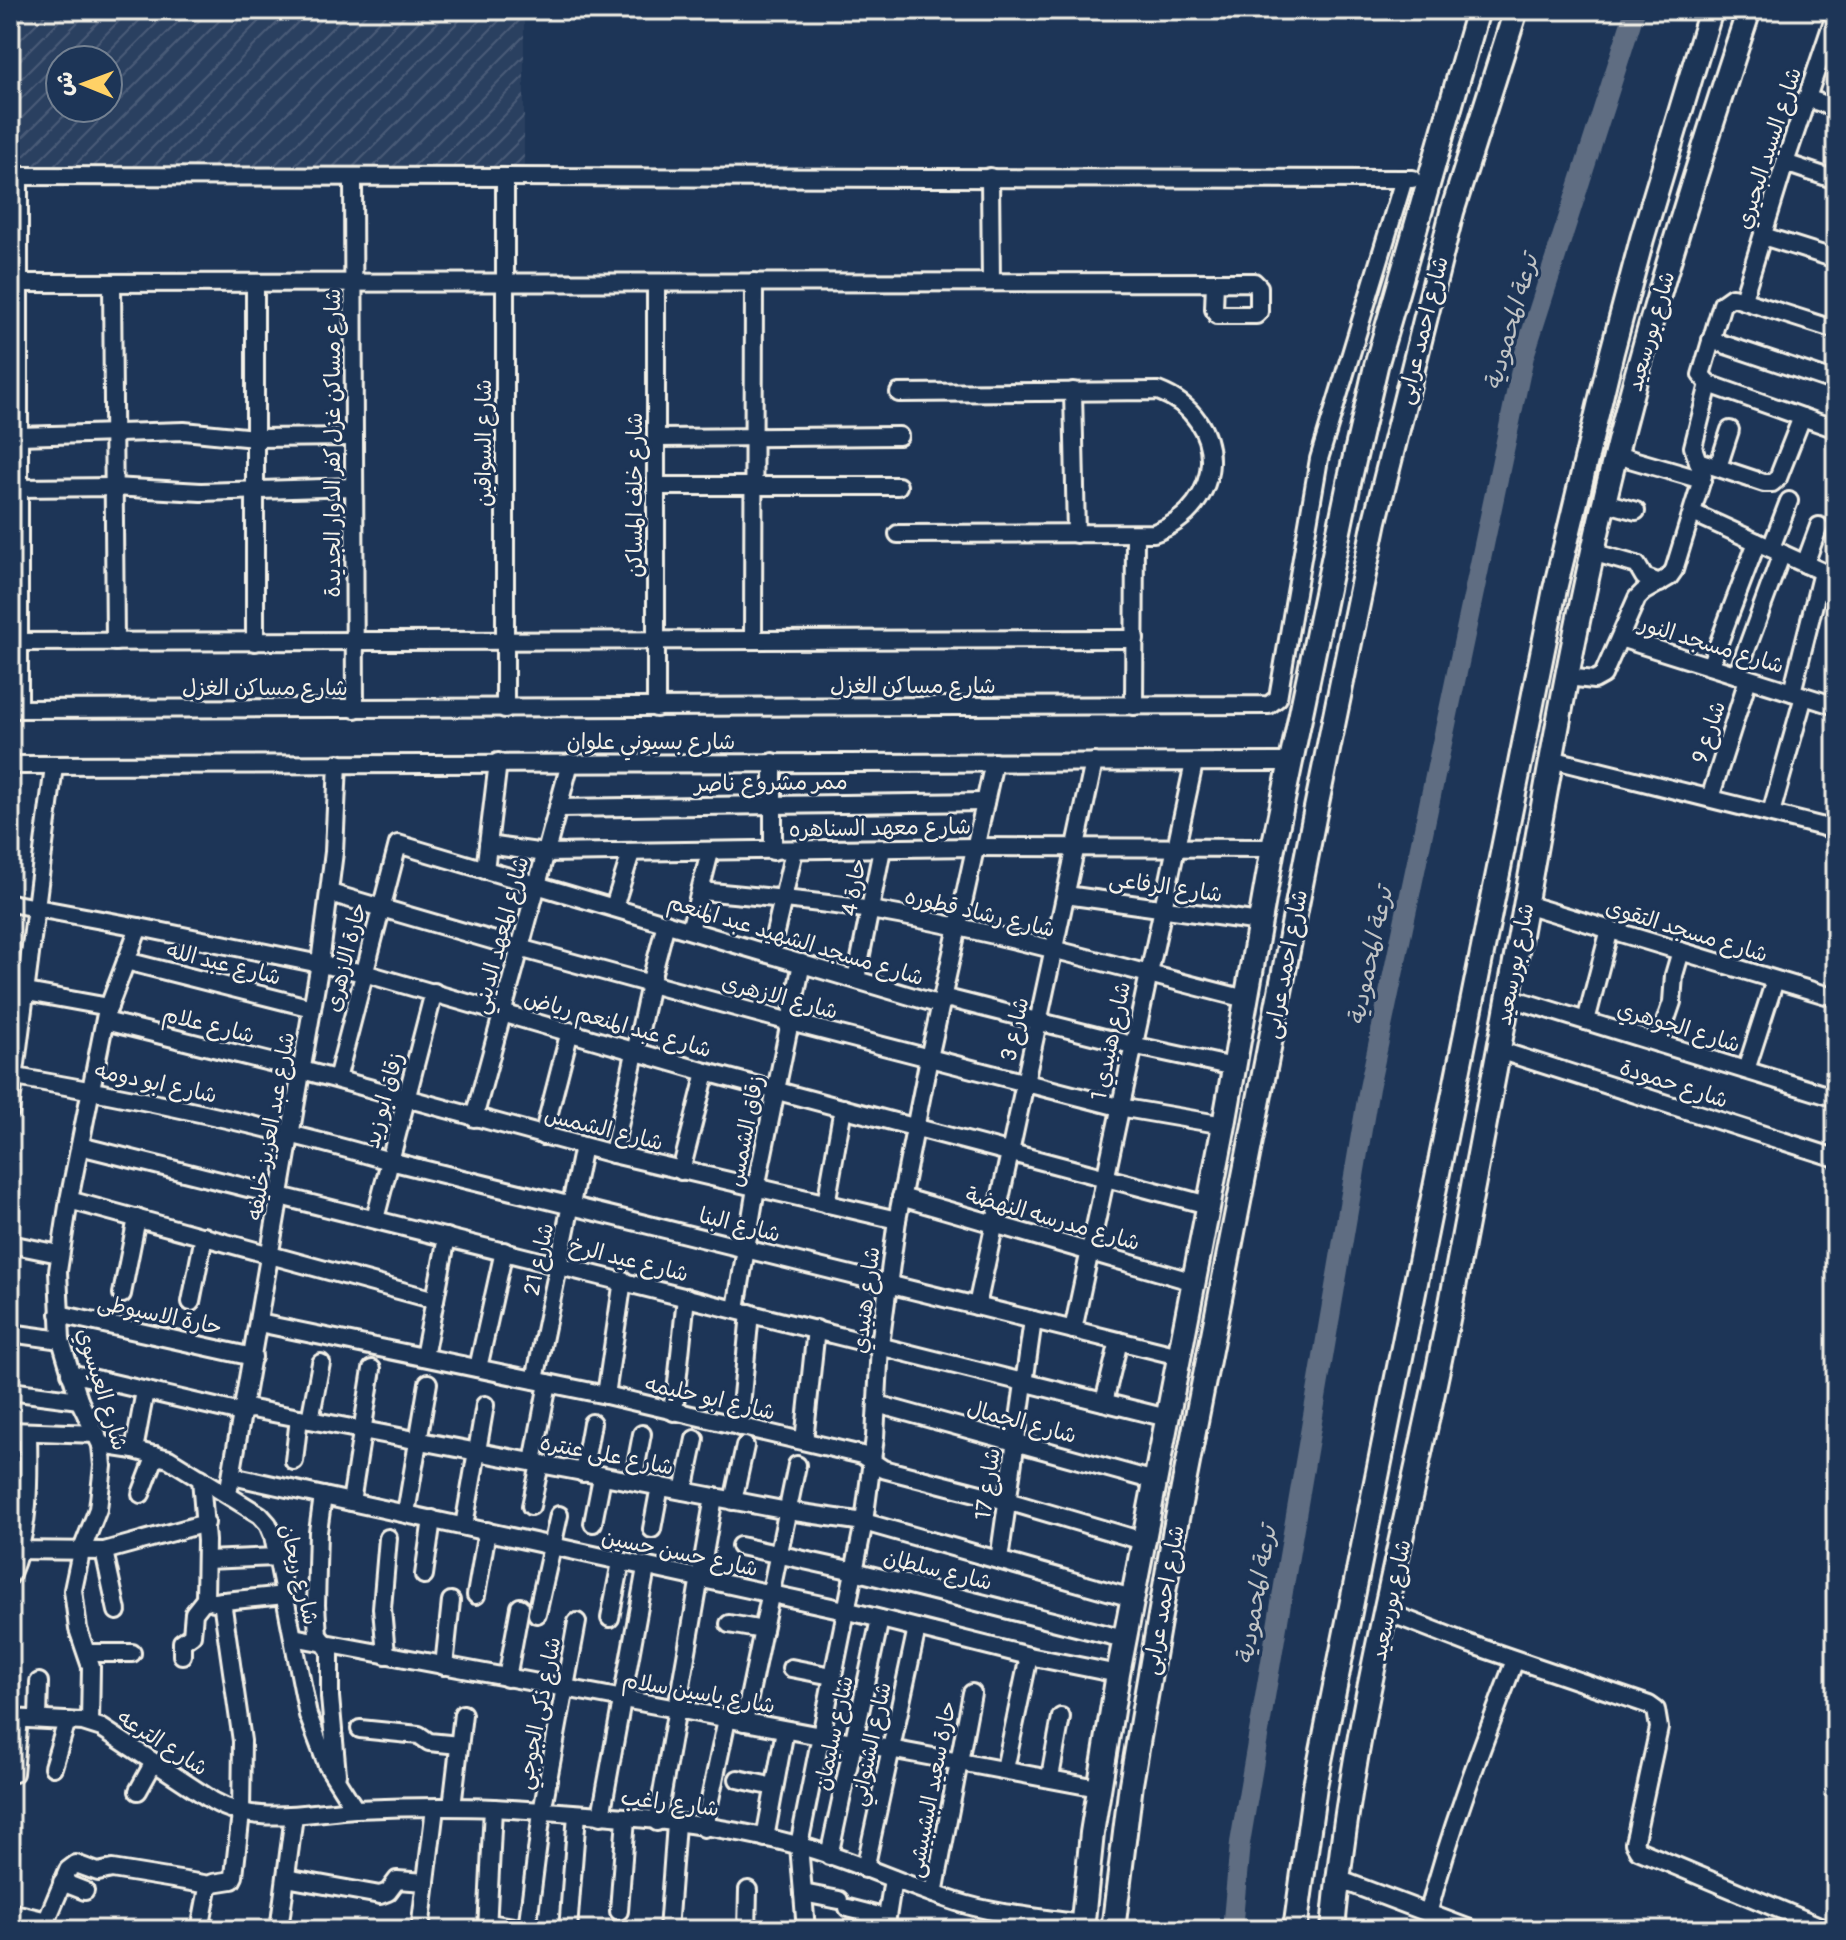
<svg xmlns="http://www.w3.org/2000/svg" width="1846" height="1940" viewBox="0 0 1846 1940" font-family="Pangolin,'Playpen Sans Arabic',sans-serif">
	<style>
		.industrial { fill: url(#industrial-furrows); fill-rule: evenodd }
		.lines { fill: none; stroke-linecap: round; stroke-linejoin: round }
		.canal { stroke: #5e6d82; stroke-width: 20 }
		.street-casing { stroke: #f4f1e8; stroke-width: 22 }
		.secondary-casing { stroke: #f4f1e8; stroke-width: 28 }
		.street { stroke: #1d3557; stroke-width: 16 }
		.secondary { stroke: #1d3557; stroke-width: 22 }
		.labels { text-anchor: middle; stroke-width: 6; stroke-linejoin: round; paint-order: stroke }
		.street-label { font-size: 22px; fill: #f4f1e8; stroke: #1d3557 }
		.water-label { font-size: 24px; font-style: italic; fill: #c0c3c4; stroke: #1d3557 }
	</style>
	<defs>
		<pattern id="industrial-furrows" width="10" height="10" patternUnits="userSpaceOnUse" patternTransform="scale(2)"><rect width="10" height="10" fill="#2a4060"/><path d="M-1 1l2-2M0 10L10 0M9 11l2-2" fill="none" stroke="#4a5c77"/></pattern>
	</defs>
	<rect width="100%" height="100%" fill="#1d3557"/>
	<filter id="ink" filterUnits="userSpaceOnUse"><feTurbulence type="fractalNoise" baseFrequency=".0125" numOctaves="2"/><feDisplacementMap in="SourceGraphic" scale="16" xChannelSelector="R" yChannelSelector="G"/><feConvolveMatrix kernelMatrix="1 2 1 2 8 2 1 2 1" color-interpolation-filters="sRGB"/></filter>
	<g filter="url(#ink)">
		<!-- industrial -->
		<path class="industrial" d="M 10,10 L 524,10 L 524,175 L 10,176 ZM 60,60 L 108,60 L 108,108 L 60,108 Z"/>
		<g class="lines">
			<!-- canal -->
			<path class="canal" d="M 1232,1930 L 1240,1843 L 1369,1088 L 1524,356 L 1635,10"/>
			<defs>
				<g id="street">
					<path d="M 1806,98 L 1836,108"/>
					<path d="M 1785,163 L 1836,180"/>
					<path d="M 10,176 L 1412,179"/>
					<path d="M 353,177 L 355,709"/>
					<path d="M 990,177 L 991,282"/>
					<path d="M 1763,236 L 1836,259"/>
					<path d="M 10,283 L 1254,282 L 1259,287 L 1259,312 L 1256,315 L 1217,315 L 1214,309 L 1215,282"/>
					<path d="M 112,283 L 115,642"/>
					<path d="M 656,283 L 656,708"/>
					<path d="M 1743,299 L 1785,163 L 1836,12"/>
					<path d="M 1836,330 L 1732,297 L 1722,304 L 1701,375 L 1709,384 L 1836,429"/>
					<path d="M 1711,340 L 1836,382"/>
					<path d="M 1073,391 L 1076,534"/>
					<path d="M 19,436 L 184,431 L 255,438 L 354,437"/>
					<path d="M 656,438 L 899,436"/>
					<path d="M 1616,455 L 1702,480"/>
					<path d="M 1698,461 L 1764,483 L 1772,483 L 1778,478 L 1802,417"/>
					<path d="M 1718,467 L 1730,430"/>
					<path d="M 656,486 L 898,486"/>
					<path d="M 19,488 L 113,487 L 201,492 L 354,487"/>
					<path d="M 1604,502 L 1636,511"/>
					<path d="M 1693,513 L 1836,578"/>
					<path d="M 898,534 L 1154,533 C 1226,507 1230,418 1158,391 L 899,393"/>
					<path d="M 1771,548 L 1789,501"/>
					<path d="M 1592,552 L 1637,565 L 1644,577 L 1660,583"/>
					<path d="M 1805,564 L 1819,526"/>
					<path d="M 1620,638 L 1836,706"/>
					<path d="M 753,640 L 754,282"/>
					<path d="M 10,642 L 1135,639"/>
					<path d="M 255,642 L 255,283"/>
					<path d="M 1710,666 L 1757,542"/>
					<path d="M 1737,675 L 1782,553"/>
					<path d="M 1567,677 L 1594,680 L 1603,675 L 1637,598 L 1643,592 L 1669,577 L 1674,570 L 1703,476 L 1693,447 L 1709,384"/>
					<path d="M 1792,692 L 1822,572"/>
					<path d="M 1134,706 L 1135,534"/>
					<path d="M 10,709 L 1269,705 L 1278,698 L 1279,692 L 1319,459 L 1404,179"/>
					<path d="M 19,709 L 19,176"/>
					<path d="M 505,709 L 505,178"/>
					<path d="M 1551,759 L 1836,830"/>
					<path d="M 10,765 L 1291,762"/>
					<path d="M 1710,798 L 1748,679"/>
					<path d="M 558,808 L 985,802"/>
					<path d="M 1771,813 L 1804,696"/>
					<path d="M 488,845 L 545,853 L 975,847 L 1273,848"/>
					<path d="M 773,851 L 773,762"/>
					<path d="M 485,870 L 498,762"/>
					<path d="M 700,891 C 757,896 814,901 870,910 C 997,931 1122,968 1246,999"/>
					<path d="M 330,893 L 519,948 L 790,1022 L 1119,1107 L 1224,1125"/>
					<path d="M 1066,895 L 1260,922"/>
					<path d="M 10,903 L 139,927 L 364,973 L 706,1072 L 1208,1205"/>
					<path d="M 1525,904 L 1836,998"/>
					<path d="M 614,907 L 631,853"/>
					<path d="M 690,930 L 710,852"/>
					<path d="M 770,954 L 794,851"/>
					<path d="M 126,961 L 312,1008"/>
					<path d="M 856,979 L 882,849"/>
					<path d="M 10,989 L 109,1007"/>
					<path d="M 1508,997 L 1836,1098"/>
					<path d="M 105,1021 L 302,1070 L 613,1154 L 897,1220"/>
					<path d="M 1586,1021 L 1610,929"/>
					<path d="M 1658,1043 L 1672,1002 L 1674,975 L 1681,951"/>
					<path d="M 1498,1050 L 1836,1158"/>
					<path d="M 1746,1070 L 1775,980"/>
					<path d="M 10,1076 C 138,1098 265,1125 390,1161 L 1179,1356"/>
					<path d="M 337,1079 L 398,844 L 934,1003 L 950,999 L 1132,1045 L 1234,1067"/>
					<path d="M 10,1111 L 54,766"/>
					<path d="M 474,1118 L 570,763"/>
					<path d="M 543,1136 L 570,1031"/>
					<path d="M 80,1146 L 1167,1418"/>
					<path d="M 613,1154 L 650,984 L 666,923"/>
					<path d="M 681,1171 L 706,1072"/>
					<path d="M 901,1197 L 1194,1282"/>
					<path d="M 69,1200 L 435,1300"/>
					<path d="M 826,1204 L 843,1108"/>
					<path d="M 375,1219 L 434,992"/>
					<path d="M 10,1244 L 59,1254"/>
					<path d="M 122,1294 L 137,1218"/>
					<path d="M 191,1302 L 204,1236"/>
					<path d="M 977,1306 L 1094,762"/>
					<path d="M 736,1309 L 756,1188 L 802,963"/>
					<path d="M 59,1314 L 253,1357"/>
					<path d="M 259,1323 L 606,1395 L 862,1455 L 883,1469 L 1007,1501 L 1143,1541"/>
					<path d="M 1073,1330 L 1194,763"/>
					<path d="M 10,1333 L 61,1340"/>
					<path d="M 424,1357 L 447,1237"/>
					<path d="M 478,1368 L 504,1251"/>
					<path d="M 70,1373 L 237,1412 L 252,1409 L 788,1511 L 864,1522 L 1132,1598"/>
					<path d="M 535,1380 L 583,1146"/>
					<path d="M 10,1391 L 79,1400"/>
					<path d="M 606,1395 L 623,1280"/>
					<path d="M 1104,1402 L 1119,1341"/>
					<path d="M 877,1404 L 1155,1481"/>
					<path d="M 674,1412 L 686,1297"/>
					<path d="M 310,1420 L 321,1363"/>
					<path d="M 739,1427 L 750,1313"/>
					<path d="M 10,1431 L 97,1434"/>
					<path d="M 804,1441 L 816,1329"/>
					<path d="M 101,1445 L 134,1450 L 169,1459 L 260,1515 L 268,1524 L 273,1536 L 308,1715 L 327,1765 L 355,1809"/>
					<path d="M 134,1450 L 145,1391"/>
					<path d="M 294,1461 L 299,1418"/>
					<path d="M 533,1462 L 548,1383"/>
					<path d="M 583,1473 L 592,1423"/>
					<path d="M 232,1476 L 845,1610 L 1029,1656 L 1118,1674"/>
					<path d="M 633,1481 L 642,1434"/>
					<path d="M 684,1491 L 695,1439"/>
					<path d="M 141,1494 L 156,1455"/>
					<path d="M 228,1494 L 320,963 L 334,852 L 338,763"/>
					<path d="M 323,1496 L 318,1532 L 316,1605 L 318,1635 L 330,1651 L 330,1697 L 337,1774"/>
					<path d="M 733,1501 L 745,1446"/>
					<path d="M 351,1502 L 372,1369"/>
					<path d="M 531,1506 L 540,1464"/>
					<path d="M 406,1513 L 428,1383"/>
					<path d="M 593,1523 L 602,1477"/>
					<path d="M 464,1526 L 485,1405"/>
					<path d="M 652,1529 L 660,1486"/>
					<path d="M 740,1546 L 854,1571 L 1124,1639"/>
					<path d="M 10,1550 L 104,1551 L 206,1523"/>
					<path d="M 104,1551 L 117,1611"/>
					<path d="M 206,1560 L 277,1557"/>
					<path d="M 999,1560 L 1033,1320"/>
					<path d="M 424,1575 L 432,1519"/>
					<path d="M 10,1576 C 30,1531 29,1481 28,1433"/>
					<path d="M 476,1595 L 487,1531"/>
					<path d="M 214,1602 L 285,1595"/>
					<path d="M 1387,1612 L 1470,1644 L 1649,1705 L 1656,1710 L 1659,1728 L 1636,1835 L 1634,1843 L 1638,1850 L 1817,1925 L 1830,1928 L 1836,1926"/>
					<path d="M 537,1614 L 559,1515"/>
					<path d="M 610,1618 L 621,1562"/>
					<path d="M 729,1624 L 763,1630"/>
					<path d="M 293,1637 L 1098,1788"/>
					<path d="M 88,1653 L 132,1653"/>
					<path d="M 182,1655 L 182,1642 L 192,1635 L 194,1613 L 205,1599 L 206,1541 L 201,1478"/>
					<path d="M 386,1655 L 382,1608 L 388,1538"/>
					<path d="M 444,1666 L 451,1601"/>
					<path d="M 791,1668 L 832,1676"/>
					<path d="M 507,1678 L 520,1607"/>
					<path d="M 10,1718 L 83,1722 L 102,1728 L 213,1801 C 256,1826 308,1812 355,1809 C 401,1807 449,1806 495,1808 C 595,1814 699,1819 797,1845 C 851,1859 903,1885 957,1902 C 997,1915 1041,1917 1082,1924"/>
					<path d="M 38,1719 L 39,1682"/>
					<path d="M 744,1722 L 797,1465"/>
					<path d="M 90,1723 L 91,1667 L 78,1629 L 73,1590 L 81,1552 L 98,1509 L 103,1466 L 101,1445 L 79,1400 L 61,1340 L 58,1271 L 69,1200 L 106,1014 L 139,927"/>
					<path d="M 360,1729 L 419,1735 L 429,1742 L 459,1745"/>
					<path d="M 53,1767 L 67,1721"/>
					<path d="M 1005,1769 L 1029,1656"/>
					<path d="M 14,1773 L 19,1718"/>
					<path d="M 1050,1777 L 1061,1717"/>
					<path d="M 738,1779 L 774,1787"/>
					<path d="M 138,1791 L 154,1762"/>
					<path d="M 452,1807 L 463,1714"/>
					<path d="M 601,1816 L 646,1568"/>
					<path d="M 657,1822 L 714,1497"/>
					<path d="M 704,1828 L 727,1719"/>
					<path d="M 765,1838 L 785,1730"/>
					<path d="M 829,1856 L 880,1619"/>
					<path d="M 865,1869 L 917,1628"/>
					<path d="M 286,1878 L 380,1895 L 388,1892 L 397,1880 L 426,1882"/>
					<path d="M 1338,1879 L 1473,1930"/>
					<path d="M 62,1882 L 85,1891"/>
					<path d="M 803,1893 L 839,1900"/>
					<path d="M 934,1894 L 972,1693"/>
					<path d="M 848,1908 L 887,1918"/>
					<path d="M 619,1911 L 626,1818"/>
					<path d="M 10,1912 L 43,1920 L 50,1930"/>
					<path d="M 1428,1914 C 1451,1826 1483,1744 1515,1660"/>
					<path d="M 46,1922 L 68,1870 L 76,1864 L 98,1872 L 112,1869 L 210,1885"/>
					<path d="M 488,1923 L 533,1930"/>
					<path d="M 527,1929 L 542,1812 L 577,1622"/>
					<path d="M 200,1930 L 208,1888 L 213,1883 L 232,1880 L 234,1876 L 241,1813 L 242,1741 L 222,1601"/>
					<path d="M 279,1930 L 294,1815"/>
					<path d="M 420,1930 L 435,1808"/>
					<path d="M 487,1930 L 493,1808"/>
					<path d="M 568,1930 L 577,1814"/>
					<path d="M 668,1930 L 676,1824"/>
					<path d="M 747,1930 L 748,1890"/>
					<path d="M 806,1930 L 799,1845 L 864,1522 L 875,1437 L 880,1345 L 897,1220 L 929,1058 L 994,762"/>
					<path d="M 885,1930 L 893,1879"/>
				</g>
				<g id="secondary">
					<path d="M 1082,1930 L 1092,1833 L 1118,1674 L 1224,1125 L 1273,848 L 1350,478 L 1376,366 L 1478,10"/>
					<path d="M 1113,1930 L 1131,1784 L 1174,1534 L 1314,818 L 1375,521 L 1452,212 L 1516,10"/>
					<path d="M 1295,1930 L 1315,1786 L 1555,589 L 1612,352 L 1642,239 L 1711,10"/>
					<path d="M 1333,1930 C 1351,1720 1411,1515 1450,1309 C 1475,1173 1502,1037 1526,901 C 1547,784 1567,667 1593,551 C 1633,368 1690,188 1749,10"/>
				</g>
			</defs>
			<!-- street casing -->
			<use href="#street" class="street-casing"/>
			<!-- secondary casing -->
			<use href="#secondary" class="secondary-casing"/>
			<!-- street -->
			<use href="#street" class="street"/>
			<!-- secondary -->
			<use href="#secondary" class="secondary"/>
		</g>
	</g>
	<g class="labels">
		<!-- street labels -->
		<g class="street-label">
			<text transform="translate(1768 148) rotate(-72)" y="8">شارع السيد البحيري</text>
			<text transform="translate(1422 330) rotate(-76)" y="8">شارع احمد عرابى</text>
			<text transform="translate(1650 331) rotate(-74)" y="8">شارع بورسعيد</text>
			<text transform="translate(332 443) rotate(-90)" y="8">شارع مساكن غزل كفر الدوار الجديدة</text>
			<text transform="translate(483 443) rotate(-90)" y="8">شارع السواقين</text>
			<text transform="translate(634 495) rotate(-90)" y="8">شارع خلف المساكن</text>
			<text transform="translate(1712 644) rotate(17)" y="8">شارع مسجد النور</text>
			<text x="913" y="693">شارع مساكن الغزل</text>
			<text x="265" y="695">شارع مساكن الغزل</text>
			<text transform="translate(1708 732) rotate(-72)" y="8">شارع 9</text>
			<text x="651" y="749">شارع بسيوني علوان</text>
			<text transform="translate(771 782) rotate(-1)" y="8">ممر مشروع ناصر</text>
			<text transform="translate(880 827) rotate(-1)" y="8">شارع معهد السناهره</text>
			<text transform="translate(1166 886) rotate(8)" y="8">شارع الرفاعى</text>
			<text transform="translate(853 887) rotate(-80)" y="8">حارة 4</text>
			<text transform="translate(980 912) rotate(13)" y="8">شارع رشاد قطوره</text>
			<text transform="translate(1687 930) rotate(17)" y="8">شارع مسجد التقوى</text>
			<text transform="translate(500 935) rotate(-75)" y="8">شارع المعهد الديني</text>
			<text transform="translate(796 939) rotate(17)" y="8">شارع مسجد الشهيد عبد المنعم</text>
			<text transform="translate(345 957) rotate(-76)" y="8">حارة الازهرى</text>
			<text transform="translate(224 963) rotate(14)" y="8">شارع عبد الله</text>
			<text transform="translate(1285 964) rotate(-79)" y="8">شارع احمد عرابى</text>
			<text transform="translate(1514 964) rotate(-79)" y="8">شارع بورسعيد</text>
			<text transform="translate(780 996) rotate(15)" y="8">شارع الازهرى</text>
			<text transform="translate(618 1023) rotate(16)" y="8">شارع عبد المنعم رياض</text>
			<text transform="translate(209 1024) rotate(14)" y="8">شارع علام</text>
			<text transform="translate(1679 1026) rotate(17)" y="8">شارع الجوهري</text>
			<text transform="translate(1014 1029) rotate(-78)" y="8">شارع 3</text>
			<text transform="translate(1110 1041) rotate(-78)" y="8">شارع هنيدي 1</text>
			<text transform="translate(156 1082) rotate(12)" y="8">شارع ابو دومه</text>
			<text transform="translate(1674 1083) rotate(18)" y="8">شارع حمودة</text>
			<text transform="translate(383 1100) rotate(-75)" y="8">زقاق ابو زيد</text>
			<text transform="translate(270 1126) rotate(-80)" y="8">شارع عبد العزيز خليفه</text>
			<text transform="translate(604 1128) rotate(14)" y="8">شارع الشمس</text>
			<text transform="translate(745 1131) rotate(-79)" y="8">زقاق الشمس</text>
			<text transform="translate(1053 1218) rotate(16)" y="8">شارع مدرسه النهضة</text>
			<text transform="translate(740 1224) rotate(14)" y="8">شارع البنا</text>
			<text transform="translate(538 1259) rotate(-78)" y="8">شارع 21</text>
			<text transform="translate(629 1259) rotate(14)" y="8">شارع عيد الرخ</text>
			<text transform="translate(865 1300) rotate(-83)" y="8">شارع هنيدي</text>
			<text transform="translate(160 1314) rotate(12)" y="8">حارة الاسيوطى</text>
			<text transform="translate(103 1389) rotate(73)" y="8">شارع العيسوي</text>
			<text transform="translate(710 1397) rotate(13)" y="8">شارع ابو حليمه</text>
			<text transform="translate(1022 1421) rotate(15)" y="8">شارع الجمال</text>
			<text transform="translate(607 1454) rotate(11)" y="8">شارع على عنتره</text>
			<text transform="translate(987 1484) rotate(-82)" y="8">شارع 17</text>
			<text transform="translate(680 1552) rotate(12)" y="8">شارع حسن حسين</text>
			<text transform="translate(938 1569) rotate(14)" y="8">شارع سلطان</text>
			<text transform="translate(300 1574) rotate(76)" y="8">شارع ريحان</text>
			<text transform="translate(1163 1600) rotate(-80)" y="8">شارع احمد عرابى</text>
			<text transform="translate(1390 1600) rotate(-78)" y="8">شارع بورسعيد</text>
			<text transform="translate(699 1692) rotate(10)" y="8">شارع ياسين سلام</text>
			<text transform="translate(538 1713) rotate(-79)" y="8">شارع ذكى الجوجي</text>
			<text transform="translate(833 1733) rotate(-78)" y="8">شارع سليمان</text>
			<text transform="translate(163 1742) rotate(33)" y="8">شارع الترعه</text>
			<text transform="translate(870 1744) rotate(-78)" y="8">شارع الشنواني</text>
			<text transform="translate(931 1789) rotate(-79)" y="8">حارة سعيد البشبيشى</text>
			<text transform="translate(670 1802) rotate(7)" y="8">شارع راغب</text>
		</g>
		<!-- water labels -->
		<g class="water-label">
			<text transform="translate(1511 322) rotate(-74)" y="8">ترعة المحمودية</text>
			<text transform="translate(1370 956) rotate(-78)" y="8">ترعة المحمودية</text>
			<text transform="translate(1256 1595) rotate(-80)" y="8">ترعة المحمودية</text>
		</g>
	</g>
	<!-- margin -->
	<rect width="1846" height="1940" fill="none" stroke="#1d3557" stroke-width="40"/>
	<rect x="20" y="20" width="1806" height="1900" fill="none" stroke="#f4f1e8" stroke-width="3" filter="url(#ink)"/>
	<!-- north arrow -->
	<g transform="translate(84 84) rotate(271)"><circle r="38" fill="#1d3557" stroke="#738091" stroke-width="2"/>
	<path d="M0-6L14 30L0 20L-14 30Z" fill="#ffd166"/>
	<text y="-12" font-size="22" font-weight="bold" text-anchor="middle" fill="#f4f1e8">ش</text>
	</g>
</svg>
